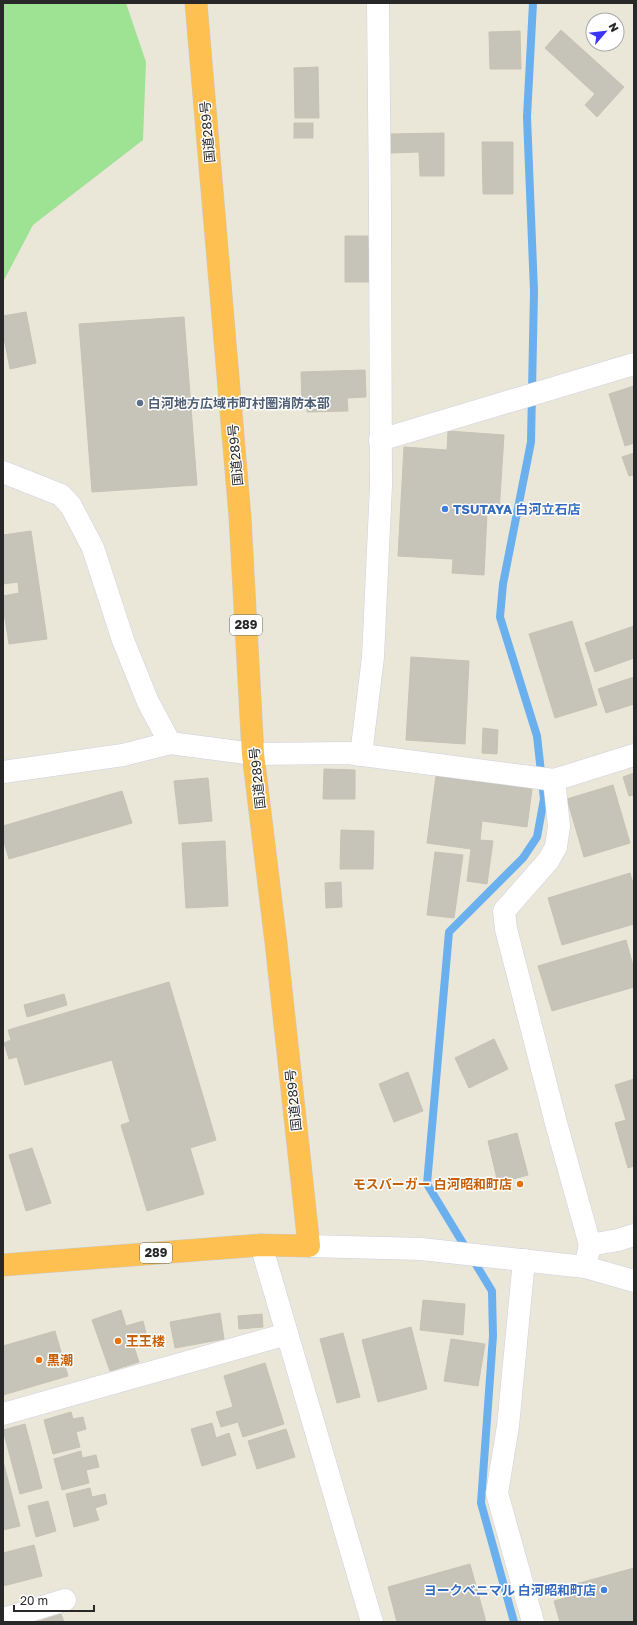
<svg xmlns="http://www.w3.org/2000/svg" width="637" height="1625" viewBox="0 0 637 1625" font-family="'Golos Text','Noto Sans JP',sans-serif">
	<style>
		.green { fill: #9ee294 }
		.lines { fill: none; stroke-linecap: round; stroke-linejoin: round }
		.stream { stroke: #6aafee; stroke-width: 8 }
		.building { fill: #c6c3b9; stroke: #c5c3b3 }
		.street-casing { stroke: #cfcee1; stroke-width: 23 }
		.secondary-casing { stroke: #cfcee1; stroke-width: 23 }
		.highway-casing { stroke: #cbcbcb; stroke-width: 23 }
		.street { stroke: #fff; stroke-width: 22 }
		.secondary { stroke: #fff; stroke-width: 22 }
		.highway { stroke: #fec050; stroke-width: 22 }
		.service-dot { fill: #5c6f8a; stroke: #fff; stroke-width: 1.5 }
		.shop-dot { fill: #3f7fe0; stroke: #fff; stroke-width: 1.5 }
		.food-dot { fill: #e8710a; stroke: #fff; stroke-width: 1.5 }
		.labels { text-anchor: middle; stroke-width: 3; stroke-linejoin: round; paint-order: stroke }
		.shield { fill: #fff; stroke: #686868; stroke-width: 1 }
		.shield-label { font-size: 12px; font-weight: bold; fill: #282828 }
		.street-label { font-size: 13px; fill: #282828; stroke: #fff }
		.service-label { font-size: 13px; font-weight: bold; fill: #4e5e75; stroke: #fff; text-anchor: start }
		.shop-label { font-size: 13px; font-weight: bold; fill: #366cbe; stroke: #fff; text-anchor: start }
		.food-label { font-size: 13px; font-weight: bold; fill: #c56008; stroke: #fff; text-anchor: start }
	</style>
	<rect width="100%" height="100%" fill="#eae7d9"/>
	<!-- green -->
	<path class="green" d="M 3,3 L 126,3 L 146,62 L 143,140 L 33,225 L 3,282 Z"/>
	<g class="lines">
		<!-- stream -->
		<path class="stream" d="M 514,1622 L 481,1503 L 493,1336 L 492,1291 L 427,1184 L 449,932 L 523,858 L 537,837 L 544,799 L 537,736 L 500,617 L 503,584 L 531,442 L 534,291 L 527,117 L 533,3"/>
	</g>
	<!-- building -->
	<g class="building">
		<path d="M 561,30 L 624,87 L 597,117 L 585,105 L 595,94 L 545,48 Z"/>
		<path d="M 520,31 L 521,69 L 490,69 L 489,32 Z"/>
		<path d="M 318,67 L 319,118 L 295,118 L 294,68 Z"/>
		<rect x="294" y="123" width="19" height="15"/>
		<path d="M 444,133 L 444,176 L 420,176 L 419,152 L 391,153 L 391,134 Z"/>
		<path d="M 482,142 L 513,142 L 513,194 L 483,194 Z"/>
		<path d="M 345,236 L 368,236 L 369,282 L 345,282 Z"/>
		<path d="M 26,312 L 36,363 L 10,369 L 3,333 L 3,316 Z"/>
		<path d="M 184,317 L 197,485 L 92,492 L 79,324 Z"/>
		<path d="M 365,370 L 366,397 L 347,398 L 348,411 L 307,412 L 307,400 L 302,400 L 301,372 Z"/>
		<path d="M 634,386 L 634,443 L 625,446 L 609,394 Z"/>
		<path d="M 448,431 L 504,435 L 499,513 L 487,513 L 484,575 L 452,573 L 453,559 L 398,556 L 404,447 L 447,450 Z"/>
		<path d="M 634,453 L 634,475 L 629,476 L 622,457 Z"/>
		<path d="M 31,531 L 47,639 L 9,644 L 3,606 L 3,596 L 19,593 L 18,582 L 3,584 L 3,535 Z"/>
		<path d="M 572,621 L 597,705 L 555,718 L 529,634 Z"/>
		<path d="M 634,626 L 634,658 L 595,672 L 585,643 Z"/>
		<path d="M 411,657 L 469,661 L 465,744 L 406,740 Z"/>
		<path d="M 634,677 L 634,704 L 606,713 L 598,689 Z"/>
		<path d="M 483,728 L 498,730 L 497,754 L 482,753 Z"/>
		<path d="M 324,769 L 355,770 L 355,799 L 323,799 Z"/>
		<path d="M 634,773 L 634,795 L 629,796 L 623,777 Z"/>
		<path d="M 436,776 L 532,789 L 527,827 L 482,821 L 480,840 L 493,841 L 487,884 L 467,881 L 471,849 L 427,843 Z"/>
		<path d="M 208,778 L 212,821 L 179,824 L 174,781 Z"/>
		<path d="M 613,785 L 630,843 L 584,857 L 567,799 Z"/>
		<path d="M 122,791 L 132,823 L 9,859 L 3,839 L 3,826 Z"/>
		<path d="M 341,830 L 374,831 L 373,869 L 340,869 Z"/>
		<path d="M 225,841 L 228,906 L 186,908 L 182,843 Z"/>
		<path d="M 435,852 L 463,855 L 454,918 L 427,915 Z"/>
		<path d="M 630,873 L 634,887 L 634,924 L 562,945 L 548,898 Z"/>
		<path d="M 341,882 L 342,907 L 326,908 L 325,883 Z"/>
		<path d="M 626,940 L 634,969 L 634,987 L 552,1011 L 538,966 Z"/>
		<path d="M 169,982 L 216,1140 L 190,1148 L 204,1194 L 147,1211 L 121,1125 L 130,1122 L 112,1060 L 25,1085 L 17,1057 L 9,1059 L 4,1043 L 11,1040 L 8,1030 Z"/>
		<path d="M 64,994 L 67,1005 L 27,1017 L 24,1005 Z"/>
		<path d="M 494,1039 L 508,1069 L 469,1088 L 455,1058 Z"/>
		<path d="M 408,1072 L 423,1111 L 394,1122 L 379,1084 Z"/>
		<path d="M 634,1079 L 634,1166 L 628,1168 L 615,1123 L 626,1120 L 615,1085 Z"/>
		<path d="M 517,1133 L 528,1175 L 498,1183 L 488,1141 Z"/>
		<path d="M 32,1148 L 51,1203 L 26,1211 L 9,1155 Z"/>
		<path d="M 423,1300 L 465,1304 L 463,1335 L 420,1330 Z"/>
		<path d="M 121,1310 L 126,1326 L 143,1321 L 146,1333 L 131,1338 L 139,1362 L 110,1371 L 92,1320 Z"/>
		<path d="M 220,1313 L 224,1339 L 175,1348 L 170,1322 Z"/>
		<path d="M 262,1314 L 263,1327 L 239,1329 L 238,1316 Z"/>
		<path d="M 411,1327 L 427,1389 L 378,1402 L 362,1340 Z"/>
		<path d="M 55,1331 L 68,1376 L 3,1395 L 3,1346 Z"/>
		<path d="M 343,1333 L 360,1397 L 337,1403 L 320,1339 Z"/>
		<path d="M 451,1339 L 485,1344 L 478,1386 L 444,1381 Z"/>
		<path d="M 265,1363 L 284,1424 L 243,1437 L 238,1422 L 221,1427 L 216,1412 L 233,1407 L 224,1376 Z"/>
		<path d="M 71,1412 L 73,1419 L 83,1417 L 86,1429 L 76,1432 L 80,1447 L 53,1454 L 44,1420 Z"/>
		<path d="M 212,1423 L 216,1438 L 229,1433 L 236,1455 L 202,1466 L 191,1429 Z"/>
		<path d="M 25,1424 L 42,1488 L 20,1494 L 3,1430 Z"/>
		<path d="M 286,1429 L 295,1457 L 257,1469 L 248,1441 Z"/>
		<path d="M 81,1451 L 82,1458 L 96,1455 L 99,1467 L 86,1470 L 89,1483 L 62,1490 L 54,1459 Z"/>
		<path d="M 3,1461 L 20,1526 L 3,1530 Z"/>
		<path d="M 90,1488 L 92,1497 L 105,1494 L 107,1504 L 95,1508 L 99,1520 L 74,1527 L 66,1494 Z"/>
		<path d="M 48,1501 L 56,1531 L 36,1537 L 28,1506 Z"/>
		<path d="M 34,1545 L 42,1576 L 3,1586 L 3,1553 Z"/>
		<path d="M 470,1564 L 486,1622 L 397,1622 L 388,1587 Z"/>
		<path d="M 634,1568 L 634,1622 L 560,1622 L 554,1601 L 576,1595 L 572,1585 Z"/>
		<path d="M 61,1614 L 64,1622 L 36,1622 Z"/>
	</g>
	<g class="lines">
		<defs>
			<g id="street">
				<path d="M 380,440 L 634,364"/>
				<path d="M 3,472 L 61,495 L 71,506 L 93,548 L 123,640 L 148,702 L 170,743 L 253,754 L 347,753 L 554,780 L 634,755"/>
				<path d="M 361,755 L 373,657 L 381,485 L 380,208 L 378,3"/>
				<path d="M 3,772 L 123,755 L 170,743"/>
				<path d="M 554,780 L 559,826 L 556,847 L 548,861 L 504,911 L 506,929 L 556,1123 L 590,1245"/>
				<path d="M 261,1245 L 372,1622"/>
				<path d="M 587,1258 L 590,1245 L 618,1240 L 634,1235"/>
				<path d="M 524,1260 L 508,1426 L 497,1493 L 533,1622"/>
				<path d="M 3,1414 L 287,1334"/>
				<path d="M 3,1619 L 65,1600"/>
			</g>
			<path id="secondary" d="M 309,1246 L 421,1249 L 585,1267 L 634,1281"/>
			<path id="highway" d="M 3,1265 L 261,1245 L 309,1246 L 276,943 L 253,754 L 240,517 L 196,3"/>
		</defs>
		<!-- street casing -->
		<use href="#street" class="street-casing"/>
		<!-- secondary casing -->
		<use href="#secondary" class="secondary-casing"/>
		<!-- highway casing -->
		<use href="#highway" class="highway-casing"/>
		<!-- street -->
		<use href="#street" class="street"/>
		<!-- secondary -->
		<use href="#secondary" class="secondary"/>
		<!-- highway -->
		<use href="#highway" class="highway"/>
	</g>
	<!-- markers -->
	<circle class="service-dot" cx="140" cy="403" r="4"/>
	<g class="shop-dot">
		<circle cx="445" cy="509" r="4"/>
		<circle cx="604" cy="1590" r="4"/>
	</g>
	<g class="food-dot">
		<circle cx="520" cy="1184" r="4"/>
		<circle cx="118" cy="1341" r="4"/>
		<circle cx="39" cy="1360" r="4"/>
	</g>
	<g class="labels">
		<!-- shield labels -->
		<g class="shield">
			<rect x="230" y="615" width="32" height="20" rx="3"/>
			<rect x="140" y="1243" width="32" height="20" rx="3"/>
		</g>
		<g class="shield-label">
			<text x="246" y="629">289</text>
			<text x="156" y="1257">289</text>
		</g>
		<!-- street labels -->
		<g class="street-label">
			<text transform="translate(207 132) rotate(-95)" y="5">国道289号</text>
			<text transform="translate(235 455) rotate(-95)" y="5">国道289号</text>
			<text transform="translate(257 778) rotate(-96)" y="5">国道289号</text>
			<text transform="translate(293 1100) rotate(-96)" y="5">国道289号</text>
		</g>
		<!-- service labels -->
		<g class="service-label">
			<text x="148" y="408">白河地方広域市町村圏消防本部</text>
		</g>
		<!-- shop labels -->
		<g class="shop-label">
			<text x="453" y="514">TSUTAYA 白河立石店</text>
			<text x="596" y="1595" text-anchor="end">ヨークベニマル 白河昭和町店</text>
		</g>
		<!-- food labels -->
		<g class="food-label">
			<text x="512" y="1189" text-anchor="end">モスバーガー 白河昭和町店</text>
			<text x="126" y="1346">王王楼</text>
			<text x="47" y="1365">黒潮</text>
		</g>
	</g>
	<!-- border -->
	<rect width="637" height="1625" fill="none" stroke="#282828" stroke-width="8"/>
	<!-- north arrow -->
	<g transform="translate(605 32) rotate(62)"><circle r="19" fill="#ffffff" stroke="#a9a9a9"/>
	<path d="M0-3L7 15L0 10L-7 15Z" fill="#3b36fa"/>
	<text y="-6" font-size="11" font-weight="bold" text-anchor="middle" fill="#282828">N</text>
	</g>
	<!-- scale -->
	<path d="M14 1605v6h80v-6" fill="none" stroke="#282828" stroke-width="2"/>
	<text x="20" y="1605" font-size="12" fill="#282828" stroke="#ffffff" stroke-width="3" paint-order="stroke">20 m</text>
</svg>
